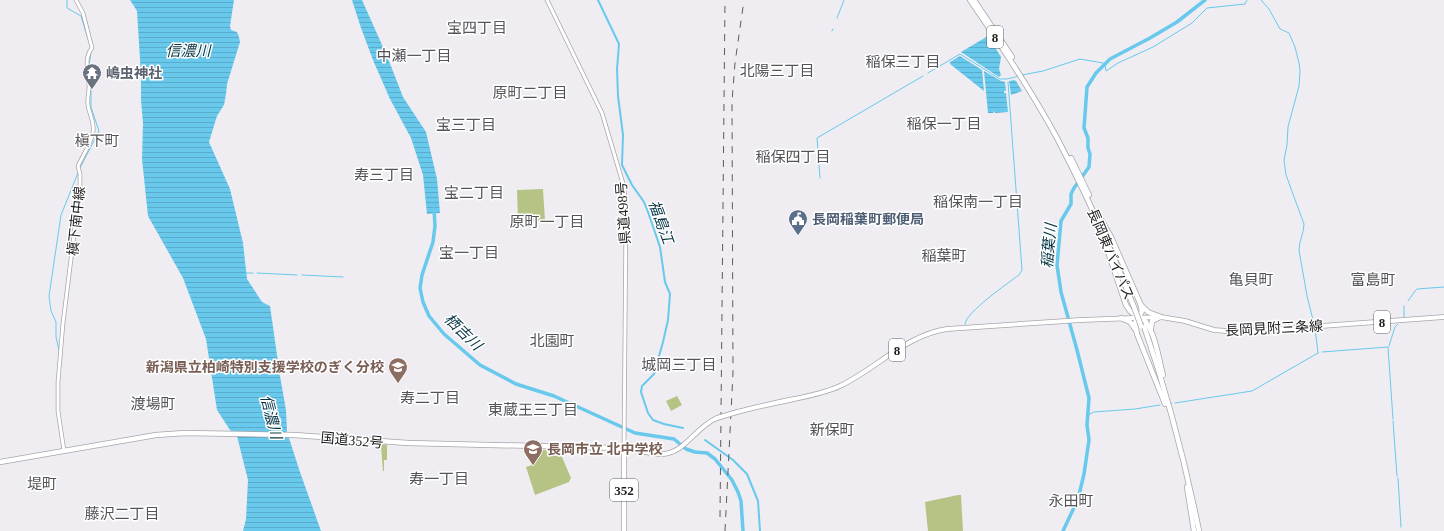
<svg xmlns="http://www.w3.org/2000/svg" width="1444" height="531" viewBox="0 0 1444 531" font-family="'Times New Roman','Noto Sans JP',serif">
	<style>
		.park { fill: #b5c484 }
		.water { fill: url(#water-rules) }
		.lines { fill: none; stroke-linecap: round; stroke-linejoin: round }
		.stream { stroke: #68c9ed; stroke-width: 1 }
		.canal { stroke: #68c9ed; stroke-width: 2 }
		.river { stroke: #68c9ed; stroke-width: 3.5 }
		.secondary-casing { stroke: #a7a6aa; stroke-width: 4.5 }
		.primary-casing { stroke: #a7a6aa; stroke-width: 5.5 }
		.trunk-casing { stroke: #a7a6aa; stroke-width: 6 }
		.secondary { stroke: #fff; stroke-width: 3 }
		.primary { stroke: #fff; stroke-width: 4 }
		.trunk { stroke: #fff; stroke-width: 4.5 }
		.rail { stroke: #5d5c5f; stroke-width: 1; stroke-dasharray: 7 7; stroke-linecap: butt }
		.primary-bridge-casing { stroke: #a7a6aa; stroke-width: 5.5; stroke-linecap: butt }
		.trunk-bridge-casing { stroke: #a7a6aa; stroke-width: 6; stroke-linecap: butt }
		.primary-bridge { stroke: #fff; stroke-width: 4 }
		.trunk-bridge { stroke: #fff; stroke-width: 4.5 }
		.labels { text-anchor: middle; stroke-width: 3; stroke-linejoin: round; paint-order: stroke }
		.shield { fill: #fff; stroke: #616062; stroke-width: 1 }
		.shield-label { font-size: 13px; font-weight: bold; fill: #1d1c1e }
		.worship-label { font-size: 14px; font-weight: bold; fill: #5b616d; stroke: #fff; text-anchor: start }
		.street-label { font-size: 14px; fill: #1d1c1e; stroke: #fff }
		.service-label { font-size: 14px; font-weight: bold; fill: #4e5e75; stroke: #fff; text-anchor: start }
		.education-label { font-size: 14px; font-weight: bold; fill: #785e54; stroke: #fff; text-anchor: end }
		.neighbourhood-label { font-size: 15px; fill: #545357; stroke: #fff }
		.water-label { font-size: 15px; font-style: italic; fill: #063544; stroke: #fff }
	</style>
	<defs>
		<pattern id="water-rules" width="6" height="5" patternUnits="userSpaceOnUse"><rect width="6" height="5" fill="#68c9ed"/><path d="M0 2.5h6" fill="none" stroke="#5aaccb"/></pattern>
	</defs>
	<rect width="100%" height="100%" fill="#efedf2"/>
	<!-- park -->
	<g class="park">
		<path d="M 543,189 L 545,221 L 518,222 L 517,190 Z"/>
		<path d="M 677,396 L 682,405 L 671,411 L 666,401 Z"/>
		<path d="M 383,444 L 387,445 L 387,460 L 384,460 L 384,471 L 383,471 L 381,446 Z"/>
		<path d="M 531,450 L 559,450 L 571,478 L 569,482 L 535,495 L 526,467 L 535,464 Z"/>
		<path d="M 958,495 L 961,495 L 963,531 L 928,531 L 925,502 Z"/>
	</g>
	<!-- water -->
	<g class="water">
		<path d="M 130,0 L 234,0 L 230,26 L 231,30 L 237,32 L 239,37 L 240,42 L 227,84 L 226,94 L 224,105 L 217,116 L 209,142 L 230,189 L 243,243 L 247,279 L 262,302 L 270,306 L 280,376 L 286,410 L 287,432 L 300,472 L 321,531 L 243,531 L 246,519 L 248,480 L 237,436 L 230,430 L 217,410 L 206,339 L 183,278 L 148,216 L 142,159 L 143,123 L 141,100 L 141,75 L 137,11 Z"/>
		<path d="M 352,0 L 362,0 L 387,56 L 403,97 L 426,132 L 437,179 L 440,213 L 427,214 L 423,175 L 411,138 L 390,99 L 373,60 L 361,28 Z"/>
		<path d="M 988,36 L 1001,57 L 999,69 L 1001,75 L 999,77 L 961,52 Z"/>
		<path d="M 960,56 L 982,70 L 984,91 L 950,64 L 950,62 Z"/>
		<path d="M 984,71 L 1001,81 L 1005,82 L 1006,91 L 1004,91 L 1004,93 L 1006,93 L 1008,112 L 995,113 L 994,111 L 993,113 L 988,113 Z"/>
		<path d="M 1014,80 L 1016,81 L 1022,91 L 1011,95 L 1009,81 Z"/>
	</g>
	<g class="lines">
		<!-- stream -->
		<g class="stream">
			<path d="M 67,0 L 67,8 L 81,16 L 88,39"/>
			<path d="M 1261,0 L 1269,9 L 1280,29 L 1289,33 L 1295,47 L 1299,63 L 1300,71 L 1299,86 L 1288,127 L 1287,145 L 1284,160 L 1286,175 L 1304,224 C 1304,233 1299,241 1299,250 L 1307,296 L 1314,324"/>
			<path d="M 837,18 L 844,0"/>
			<path d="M 832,31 L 833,29"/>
			<path d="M 89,65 L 91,52"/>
			<path d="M 928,73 L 960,54 L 1000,79 L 1007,79 L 1019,76"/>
			<path d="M 1022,75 L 1043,71 L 1080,59 L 1103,63 L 1105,64 L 1106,71 L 1118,63 L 1153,47 L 1192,23 L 1207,8 L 1245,4 L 1247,0"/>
			<path d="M 80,168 L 99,131 L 91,107 L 91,89 L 89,74"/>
			<path d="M 820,178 L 817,138 L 923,76"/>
			<path d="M 246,273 L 253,273"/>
			<path d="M 257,273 L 297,275"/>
			<path d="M 302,275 L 343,277"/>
			<path d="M 1408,301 L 1415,291 L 1417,289 L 1444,287"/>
			<path d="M 1404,317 L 1404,306"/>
			<path d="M 965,324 C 965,313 1008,283 1019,275 L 1022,270 L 1008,82"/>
			<path d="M 1315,328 L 1318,353"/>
			<path d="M 1389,346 L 1395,327 L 1398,324"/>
			<path d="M 59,350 L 56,337 L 56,322 L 51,311 L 49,296 L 61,215 L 78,173"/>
			<path d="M 1322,352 L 1388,347 L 1393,419"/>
			<path d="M 1175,403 L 1252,391 L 1318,353"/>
			<path d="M 1171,404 L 1172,403"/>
			<path d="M 1088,415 L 1094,412 L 1135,409 L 1160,405"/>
			<path d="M 1393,421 L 1397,476"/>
			<path d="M 1398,478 L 1401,527"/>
		</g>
		<!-- canal -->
		<g class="canal">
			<path d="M 598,0 L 619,44 L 617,69 L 618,96 L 623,135 L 622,165 L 632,185 L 644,202 L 648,212 L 660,247 L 665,282 L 670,294 L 668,320 L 663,342 L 654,374 L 642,386 L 641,392 L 648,413 L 653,420 L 664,424 L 683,428"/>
			<path d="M 705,440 L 733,460 L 747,474 L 758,501 L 760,531"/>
		</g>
		<!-- river -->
		<g class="river">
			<path d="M 434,209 L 435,226 L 433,242 L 422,275 L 420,288 L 423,302 L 429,316 L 444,334 L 480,365 L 516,384 L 554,396 L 635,433 L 674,439 L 686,449 L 695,452 L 707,453 L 715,459 L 732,480 L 738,492 L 741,501 L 743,531"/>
			<path d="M 1063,531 L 1078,499 L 1084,474 L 1089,440 L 1087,425 L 1089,398 L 1077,350 L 1061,292 L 1057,265 L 1061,221 L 1071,204 L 1071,194 L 1074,188 L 1089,167 L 1090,154 L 1088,148 L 1088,138 L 1084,128 L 1087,87 L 1096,73 L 1110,59 L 1150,38 L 1177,22 L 1205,0"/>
		</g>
		<defs>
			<g id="secondary">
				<path d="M 547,0 L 602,113 L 624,187 L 626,215 L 624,448"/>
				<path d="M 64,451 L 58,411 L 58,382 L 63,323 L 80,187 L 80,174 L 78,166 C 83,155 91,144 93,132 C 95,121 89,115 88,105 C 87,99 89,93 89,87 C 89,74 83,59 92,48 L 83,13 L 76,0"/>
			</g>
			<g id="primary">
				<path d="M 737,412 C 756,407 775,403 794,399 C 809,396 825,393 840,386 C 876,369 906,335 947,329 L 1081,320 L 1161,317 L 1185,321 L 1214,330 L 1238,332 L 1444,317"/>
				<path d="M 624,448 C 636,450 649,454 661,454 C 685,454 695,427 717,418"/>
			</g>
			<g id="trunk">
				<path d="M 970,0 C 1001,45 1031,90 1057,138 C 1086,193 1111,249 1134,307"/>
				<path d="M 974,0 L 1012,57"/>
				<path d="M 1071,158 L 1089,195"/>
				<path d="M 1098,214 L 1111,237 L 1140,303 L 1142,311 L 1139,317 C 1154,321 1159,362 1163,375"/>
				<path d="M 1105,243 L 1126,305 L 1130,311 L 1138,317 L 1135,323 L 1137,334 L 1165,404"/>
				<path d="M 1141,305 L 1148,312 L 1161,317"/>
				<path d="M 1121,318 L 1130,322 L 1135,329"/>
				<path d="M 1144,326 C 1167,393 1185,461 1199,531"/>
				<path d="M 1151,329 L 1152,321 L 1160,317"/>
				<path d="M 0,462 L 156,435 L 185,433 L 294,435 L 408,443 L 620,448 L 624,448 L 624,531"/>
				<path d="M 1187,487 L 1194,531"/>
			</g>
		</defs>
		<!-- secondary casing -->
		<use href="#secondary" class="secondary-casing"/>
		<!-- primary casing -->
		<use href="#primary" class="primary-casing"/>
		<!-- trunk casing -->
		<use href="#trunk" class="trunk-casing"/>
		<!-- secondary -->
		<use href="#secondary" class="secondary"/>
		<!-- primary -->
		<use href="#primary" class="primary"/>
		<!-- trunk -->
		<use href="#trunk" class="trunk"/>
		<!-- rail -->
		<g class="rail">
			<path d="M 720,517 L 725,0"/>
			<path d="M 725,531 L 733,373 L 732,102 L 735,63 L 744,0"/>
		</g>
		<defs>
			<path id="primary-bridge" d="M 717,418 L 737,412"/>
			<path id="trunk-bridge" d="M 1134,307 L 1141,326"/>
		</defs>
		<!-- primary-bridge casing -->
		<use href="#primary-bridge" class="primary-bridge-casing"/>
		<!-- trunk-bridge casing -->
		<use href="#trunk-bridge" class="trunk-bridge-casing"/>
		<!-- primary-bridge -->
		<use href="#primary-bridge" class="primary-bridge"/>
		<!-- trunk-bridge -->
		<use href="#trunk-bridge" class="trunk-bridge"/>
	</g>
	<!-- icons -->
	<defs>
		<symbol id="temple-pin" viewBox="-11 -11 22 30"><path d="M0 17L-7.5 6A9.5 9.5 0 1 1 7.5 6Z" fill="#6b7280" stroke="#fff"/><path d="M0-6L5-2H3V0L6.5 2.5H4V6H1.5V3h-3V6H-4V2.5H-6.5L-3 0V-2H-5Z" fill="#fff"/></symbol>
		<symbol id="civic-pin" viewBox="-11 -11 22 30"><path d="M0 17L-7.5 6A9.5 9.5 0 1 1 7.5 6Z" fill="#5c6f8a" stroke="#fff"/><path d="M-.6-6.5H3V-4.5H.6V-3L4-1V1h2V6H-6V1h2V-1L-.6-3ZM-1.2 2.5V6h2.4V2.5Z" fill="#fff"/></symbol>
		<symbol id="school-pin" viewBox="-11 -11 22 30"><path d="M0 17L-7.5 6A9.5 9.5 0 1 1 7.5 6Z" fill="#8d6e63" stroke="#fff"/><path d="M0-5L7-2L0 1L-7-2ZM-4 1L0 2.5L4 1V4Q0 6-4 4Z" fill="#fff"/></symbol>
	</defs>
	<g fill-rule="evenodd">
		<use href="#temple-pin" x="81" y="62" width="22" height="30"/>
		<use href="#civic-pin" x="787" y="208" width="22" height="30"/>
		<use href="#school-pin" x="387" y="356" width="22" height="30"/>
		<use href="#school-pin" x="522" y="438" width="22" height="30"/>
	</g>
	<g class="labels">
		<!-- shield labels -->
		<g class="shield">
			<rect x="987" y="26" width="16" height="22" rx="3"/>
			<rect x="1374" y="311" width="16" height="22" rx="3"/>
			<rect x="889" y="339" width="16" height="22" rx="3"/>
			<rect x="610" y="479" width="28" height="22" rx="3"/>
		</g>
		<g class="shield-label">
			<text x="995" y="42">8</text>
			<text x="1382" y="327">8</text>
			<text x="897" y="355">8</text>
			<text x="624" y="495">352</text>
		</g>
		<!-- worship labels -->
		<g class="worship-label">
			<text x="106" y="78">嶋虫神社</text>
		</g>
		<!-- street labels -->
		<g class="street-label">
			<text transform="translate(623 213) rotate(-94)" y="5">県道498号</text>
			<text transform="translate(76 221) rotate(-84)" y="5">槇下南中線</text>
			<text transform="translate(1111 254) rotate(67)" y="5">長岡東バイパス</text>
			<text transform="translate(1274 328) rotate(-3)" y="5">長岡見附三条線</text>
			<text transform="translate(352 440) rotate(5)" y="5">国道352号</text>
		</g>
		<!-- service labels -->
		<g class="service-label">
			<text x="812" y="224">長岡稲葉町郵便局</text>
		</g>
		<!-- education labels -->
		<g class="education-label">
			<text x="384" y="372">新潟県立柏崎特別支援学校のぎく分校</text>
			<text x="547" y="454" text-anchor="start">長岡市立 北中学校</text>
		</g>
		<!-- neighbourhood labels -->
		<g class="neighbourhood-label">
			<text x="477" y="33">宝四丁目</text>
			<text x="414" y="61">中瀬一丁目</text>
			<text x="903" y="67">稲保三丁目</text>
			<text x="777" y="76">北陽三丁目</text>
			<text x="530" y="98">原町二丁目</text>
			<text x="944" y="129">稲保一丁目</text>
			<text x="466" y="130">宝三丁目</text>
			<text x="97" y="146">槇下町</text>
			<text x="793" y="162">稲保四丁目</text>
			<text x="384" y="180">寿三丁目</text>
			<text x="474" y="198">宝二丁目</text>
			<text x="978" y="207">稲保南一丁目</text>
			<text x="547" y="227">原町一丁目</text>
			<text x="469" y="258">宝一丁目</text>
			<text x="944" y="261">稲葉町</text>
			<text x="1251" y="285">亀貝町</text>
			<text x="1373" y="285">富島町</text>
			<text x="552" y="346">北園町</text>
			<text x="679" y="370">城岡三丁目</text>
			<text x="430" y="403">寿二丁目</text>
			<text x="153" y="409">渡場町</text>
			<text x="533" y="415">東蔵王三丁目</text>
			<text x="832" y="435">新保町</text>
			<text x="439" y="484">寿一丁目</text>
			<text x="42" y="489">堤町</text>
			<text x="1071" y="506">永田町</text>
			<text x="122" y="519">藤沢二丁目</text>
		</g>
		<!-- water labels -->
		<g class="water-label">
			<text x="188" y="56">信濃川</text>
			<text transform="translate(661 222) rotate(70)" y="5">福島江</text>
			<text transform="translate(1049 246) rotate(-85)" y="5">稲葉川</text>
			<text transform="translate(463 332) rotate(44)" y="5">栖吉川</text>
			<text transform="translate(271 417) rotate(76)" y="5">信濃川</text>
		</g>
	</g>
</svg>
